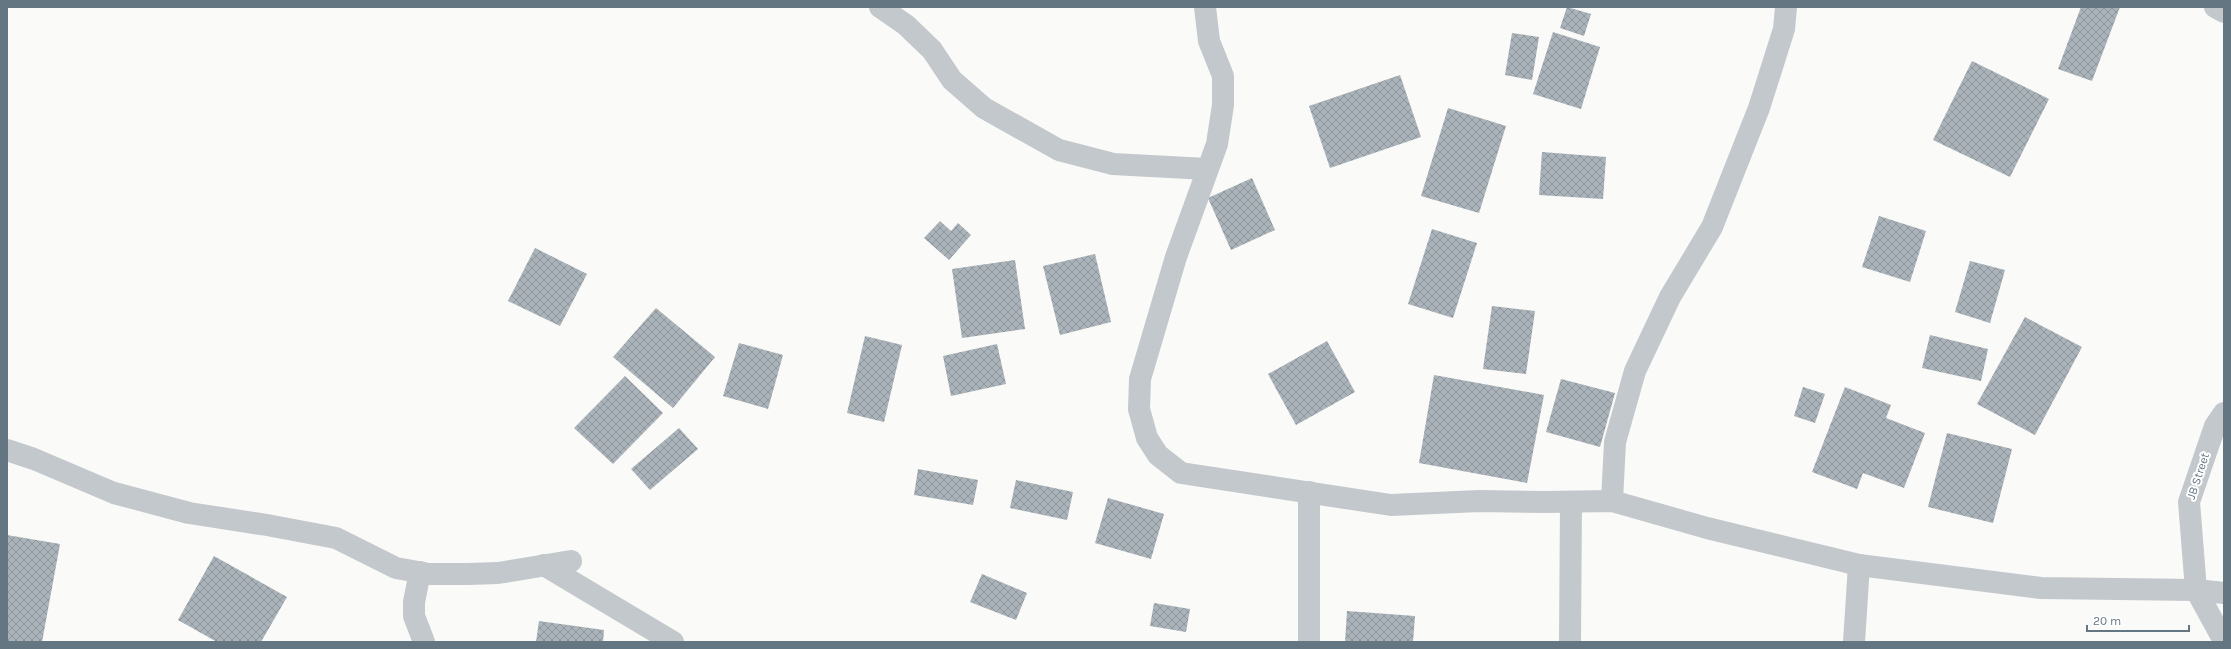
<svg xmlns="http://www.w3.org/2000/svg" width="2231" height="649" viewBox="0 0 2231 649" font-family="Karla,sans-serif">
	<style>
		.building { fill: url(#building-cross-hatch) }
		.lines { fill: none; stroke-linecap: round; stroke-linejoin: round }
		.minor { stroke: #c3c8cc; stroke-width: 22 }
		.labels { text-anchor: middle; stroke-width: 4; stroke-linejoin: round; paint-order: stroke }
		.street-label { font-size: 12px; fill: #657683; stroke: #fff }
	</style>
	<defs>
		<pattern id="building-cross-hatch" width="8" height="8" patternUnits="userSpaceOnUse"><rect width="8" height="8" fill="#aab3b9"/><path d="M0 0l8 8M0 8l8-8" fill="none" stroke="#8e969c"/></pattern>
	</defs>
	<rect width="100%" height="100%" fill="#fafaf8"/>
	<!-- building -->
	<g class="building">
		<path d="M 1567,7 L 1591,14 L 1584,36 L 1560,28 Z"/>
		<path d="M 2081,7 L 2120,7 L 2092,81 L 2058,69 Z"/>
		<path d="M 1553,32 L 1600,47 L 1581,109 L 1533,94 Z"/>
		<path d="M 1512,33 L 1539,37 L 1532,80 L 1505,75 Z"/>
		<path d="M 1972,61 L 2049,99 L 2010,177 L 1933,140 Z"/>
		<path d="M 1400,75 L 1421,137 L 1330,168 L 1309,106 Z"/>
		<path d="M 1448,108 L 1506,126 L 1479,213 L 1421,196 Z"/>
		<path d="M 1542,152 L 1606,157 L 1603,199 L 1539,195 Z"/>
		<path d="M 1252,178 L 1275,230 L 1231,250 L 1208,198 Z"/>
		<path d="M 1879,216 L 1926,231 L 1910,282 L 1862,267 Z"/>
		<path d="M 940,221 L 951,231 L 958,223 L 971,235 L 949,260 L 924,238 Z"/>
		<path d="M 1432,229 L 1477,243 L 1453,318 L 1408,304 Z"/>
		<path d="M 535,248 L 587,274 L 560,326 L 508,301 Z"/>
		<path d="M 1095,254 L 1111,322 L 1060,335 L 1043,266 Z"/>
		<path d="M 1015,260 L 1025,329 L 962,338 L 952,269 Z"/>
		<path d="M 1970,261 L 2005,270 L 1990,323 L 1955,312 Z"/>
		<path d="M 1492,306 L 1535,311 L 1526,374 L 1483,369 Z"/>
		<path d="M 656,308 L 715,357 L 673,408 L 613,357 Z"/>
		<path d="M 2025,317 L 2082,347 L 2035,435 L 1977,404 Z"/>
		<path d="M 1930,335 L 1988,349 L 1981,381 L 1922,368 Z"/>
		<path d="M 865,336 L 902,345 L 884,422 L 847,413 Z"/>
		<path d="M 1327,341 L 1355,392 L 1296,425 L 1268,374 Z"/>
		<path d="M 739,343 L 783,355 L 768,409 L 723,396 Z"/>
		<path d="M 997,344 L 1006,384 L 951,396 L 943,356 Z"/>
		<path d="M 1434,375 L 1544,395 L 1527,483 L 1419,463 Z"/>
		<path d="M 625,376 L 663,413 L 613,464 L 574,428 Z"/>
		<path d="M 1561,379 L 1615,393 L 1600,447 L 1546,432 Z"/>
		<path d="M 1803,387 L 1825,394 L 1815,423 L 1794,416 Z"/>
		<path d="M 1845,387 L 1891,405 L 1886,418 L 1925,433 L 1904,488 L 1863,473 L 1857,489 L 1812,472 Z"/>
		<path d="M 679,428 L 698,449 L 650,490 L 631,469 Z"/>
		<path d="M 1947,433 L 2012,449 L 1993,523 L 1928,507 Z"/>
		<path d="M 918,469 L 978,480 L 973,505 L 914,495 Z"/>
		<path d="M 1016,480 L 1073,492 L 1067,520 L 1010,508 Z"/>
		<path d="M 1108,498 L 1164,514 L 1151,559 L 1095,543 Z"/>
		<path d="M 7,535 L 60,544 L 42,642 L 7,642 Z"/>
		<path d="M 214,556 L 287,597 L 261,642 L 217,642 L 178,620 Z"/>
		<path d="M 982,574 L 1027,593 L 1016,620 L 970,602 Z"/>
		<path d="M 1154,603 L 1190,609 L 1186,632 L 1150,626 Z"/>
		<path d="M 1347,611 L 1415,616 L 1413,642 L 1345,642 Z"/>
		<path d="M 539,621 L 604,630 L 603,642 L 536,642 Z"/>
	</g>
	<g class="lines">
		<!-- minor -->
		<g class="minor">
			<path d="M 880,7 L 906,25 L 932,50 L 952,80 L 984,108 L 1059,150 L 1113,164 L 1207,169"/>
			<path d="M 1205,7 L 1209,41 L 1223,76 L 1223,105 L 1217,144 L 1176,257 L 1140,379 L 1139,409 L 1147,438 L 1158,455 L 1181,473 L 1391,505 L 1479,501 L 1545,502 L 1612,501 L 1707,528 L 1859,565 L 2041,588 L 2196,590 L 2224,593"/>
			<path d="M 2215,7 L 2224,12"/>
			<path d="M 2224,413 L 2215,426 L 2189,502 L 2196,590 L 2224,641"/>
			<path d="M 7,450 L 34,459 L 114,493 L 189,513 L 267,525 L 336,538 L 396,568 L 429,574 L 468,574 L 498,573 L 571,561"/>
			<path d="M 1309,492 L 1309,642"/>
			<path d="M 1612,501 L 1615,442 L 1635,371 L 1670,297 L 1712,227 L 1759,108 L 1784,29 L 1786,7"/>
			<path d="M 544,565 L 673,642"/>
			<path d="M 420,572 L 414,602 L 414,616 L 424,642"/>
			<path d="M 1570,642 L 1571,502"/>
			<path d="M 1854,642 L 1859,565"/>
		</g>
	</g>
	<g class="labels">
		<!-- street labels -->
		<g class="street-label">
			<text transform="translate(2198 476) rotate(-72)" y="4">JB Street</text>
		</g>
	</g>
	<!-- border -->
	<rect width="2231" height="649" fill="none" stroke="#657683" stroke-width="16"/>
	<!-- scale -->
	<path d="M2087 625v6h102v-6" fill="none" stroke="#657683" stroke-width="2"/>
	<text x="2093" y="625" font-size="12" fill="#657683" stroke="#ffffff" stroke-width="3" paint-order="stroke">20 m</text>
</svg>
